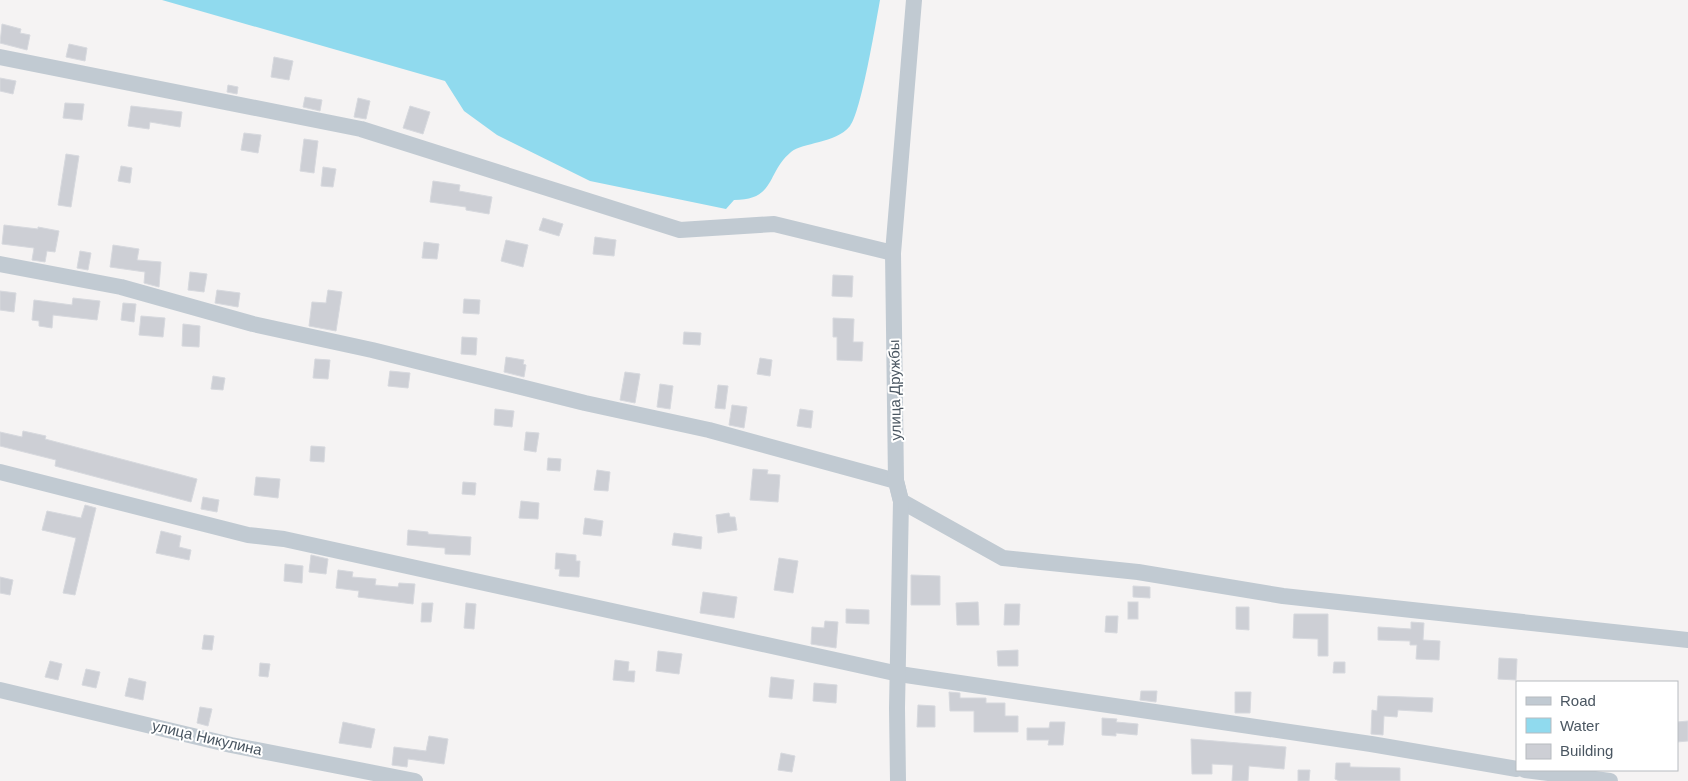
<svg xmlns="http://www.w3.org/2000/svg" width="1688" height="781" viewBox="0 0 1688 781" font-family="Arial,sans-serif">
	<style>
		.water { fill: #90daee }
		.building { fill: #cdcfd5; stroke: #d7d9de }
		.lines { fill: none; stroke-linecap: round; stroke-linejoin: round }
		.minor { stroke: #c1cad2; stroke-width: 16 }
		.labels { text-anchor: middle; stroke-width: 4; stroke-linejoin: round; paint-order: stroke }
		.street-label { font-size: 15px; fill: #4a5661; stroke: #fff }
	</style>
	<rect width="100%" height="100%" fill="#f5f3f3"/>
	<!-- water -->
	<path class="water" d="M 162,0 L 880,0 C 876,22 861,113 850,126 C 835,144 803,142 791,152 C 766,173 776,200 734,200 L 726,209 L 590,181 L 497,135 L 464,111 L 445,81 Z"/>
	<!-- building -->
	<g class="building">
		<path d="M 2,24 L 21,29 L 20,33 L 30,35 L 27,50 L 0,43 Z"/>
		<path d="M 69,44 L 87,48 L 85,61 L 66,57 Z"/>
		<path d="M 274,57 L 293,61 L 289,80 L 271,77 Z"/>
		<path d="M 0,78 L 16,81 L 13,94 L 0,91 Z"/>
		<path d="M 228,85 L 238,87 L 237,94 L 227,92 Z"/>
		<path d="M 305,97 L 322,100 L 320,111 L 303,107 Z"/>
		<path d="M 358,98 L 370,101 L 366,119 L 354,117 Z"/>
		<path d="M 65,103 L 84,104 L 82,120 L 63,118 Z"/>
		<path d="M 131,106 L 182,112 L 180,127 L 150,122 L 149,129 L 128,126 Z"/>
		<path d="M 410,106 L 430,112 L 423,134 L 403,128 Z"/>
		<path d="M 244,133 L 261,135 L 258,153 L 241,150 Z"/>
		<path d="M 304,139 L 318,141 L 314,173 L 300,171 Z"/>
		<path d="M 66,154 L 79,156 L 71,207 L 58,205 Z"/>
		<path d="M 121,166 L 132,168 L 130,183 L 118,181 Z"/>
		<path d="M 323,167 L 336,169 L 333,187 L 321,186 Z"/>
		<path d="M 433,181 L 460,185 L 459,191 L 492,197 L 489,214 L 466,210 L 466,207 L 430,202 Z"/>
		<path d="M 543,218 L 563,224 L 559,236 L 539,230 Z"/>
		<path d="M 4,225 L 38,229 L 38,227 L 59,231 L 55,252 L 47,251 L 45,262 L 32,260 L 34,248 L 2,244 Z"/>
		<path d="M 595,237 L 616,240 L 614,256 L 593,254 Z"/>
		<path d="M 506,240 L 528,245 L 523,267 L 501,261 Z"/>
		<path d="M 424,242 L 439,244 L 437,259 L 422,258 Z"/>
		<path d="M 113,245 L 139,249 L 137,260 L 161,262 L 159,287 L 144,283 L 145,272 L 110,267 Z"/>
		<path d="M 80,251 L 91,253 L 88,270 L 77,268 Z"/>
		<path d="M 190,272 L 207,274 L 204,292 L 188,290 Z"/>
		<path d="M 833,275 L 853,276 L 852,297 L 832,296 Z"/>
		<path d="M 217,290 L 240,293 L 238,307 L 215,303 Z"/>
		<path d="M 328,290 L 342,292 L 336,331 L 309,326 L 312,302 L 326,303 Z"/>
		<path d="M 0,291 L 16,293 L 14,312 L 0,310 Z"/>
		<path d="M 73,298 L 100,301 L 97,320 L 53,315 L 52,328 L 39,326 L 39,321 L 32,320 L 34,300 L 72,305 Z"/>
		<path d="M 464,299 L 480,300 L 479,314 L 463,313 Z"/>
		<path d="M 123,303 L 136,304 L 134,322 L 121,320 Z"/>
		<path d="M 141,316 L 165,318 L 163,337 L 139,335 Z"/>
		<path d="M 833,318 L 854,319 L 853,342 L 863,342 L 862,361 L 837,360 L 837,337 L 833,337 Z"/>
		<path d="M 183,324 L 200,326 L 199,347 L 182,346 Z"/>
		<path d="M 684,332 L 701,333 L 700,345 L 683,344 Z"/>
		<path d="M 462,337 L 477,338 L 476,355 L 461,354 Z"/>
		<path d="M 506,357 L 524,360 L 523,364 L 526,365 L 524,377 L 504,372 Z"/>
		<path d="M 760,358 L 772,360 L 770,376 L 757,374 Z"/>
		<path d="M 315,359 L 330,360 L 328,379 L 313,378 Z"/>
		<path d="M 390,371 L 410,373 L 408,388 L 388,386 Z"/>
		<path d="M 625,372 L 640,374 L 635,403 L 620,400 Z"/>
		<path d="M 213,376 L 225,378 L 223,390 L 211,389 Z"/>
		<path d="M 660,384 L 673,386 L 670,409 L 657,407 Z"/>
		<path d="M 718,385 L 728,386 L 725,409 L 715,408 Z"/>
		<path d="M 732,405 L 747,407 L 744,428 L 729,425 Z"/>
		<path d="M 495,409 L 514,411 L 512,427 L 494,425 Z"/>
		<path d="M 800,409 L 813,411 L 811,428 L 797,426 Z"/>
		<path d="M 23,431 L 46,436 L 45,439 L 197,479 L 191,502 L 55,466 L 56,460 L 0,446 L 0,432 L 22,437 Z"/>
		<path d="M 526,432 L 539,433 L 536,452 L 524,450 Z"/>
		<path d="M 311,446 L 325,447 L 324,462 L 310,461 Z"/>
		<path d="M 548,458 L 561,459 L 560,471 L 547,470 Z"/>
		<path d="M 753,469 L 768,470 L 767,474 L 780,475 L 778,502 L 750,500 Z"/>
		<path d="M 597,470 L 610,472 L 608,491 L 594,490 Z"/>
		<path d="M 256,477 L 280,479 L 278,498 L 254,495 Z"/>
		<path d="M 463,482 L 476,483 L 475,495 L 462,494 Z"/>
		<path d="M 203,497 L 219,500 L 217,512 L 201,509 Z"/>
		<path d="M 521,501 L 539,503 L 538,519 L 519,518 Z"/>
		<path d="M 85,505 L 96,508 L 75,595 L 63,593 L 76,538 L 42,530 L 47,511 L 81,518 Z"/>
		<path d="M 729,513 L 730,517 L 735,517 L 737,530 L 718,533 L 716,515 Z"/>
		<path d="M 585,518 L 603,521 L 601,536 L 583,534 Z"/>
		<path d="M 408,530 L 428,532 L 428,534 L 471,537 L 470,555 L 445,554 L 445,548 L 407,545 Z"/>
		<path d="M 161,531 L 181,536 L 179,547 L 191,550 L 189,560 L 156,553 Z"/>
		<path d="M 674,533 L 702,537 L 701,549 L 672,545 Z"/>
		<path d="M 556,553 L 576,555 L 576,561 L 580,561 L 579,577 L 559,576 L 560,569 L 555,569 Z"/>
		<path d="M 311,555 L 328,559 L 326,574 L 309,572 Z"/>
		<path d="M 779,558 L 798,561 L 793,593 L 774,590 Z"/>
		<path d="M 285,564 L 303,566 L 302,583 L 284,581 Z"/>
		<path d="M 338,570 L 353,572 L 352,577 L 376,579 L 375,585 L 398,587 L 399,583 L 415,584 L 413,604 L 358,597 L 359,591 L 336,588 Z"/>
		<path d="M 911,575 L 940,576 L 940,605 L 911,605 Z"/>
		<path d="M 0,577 L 13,580 L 10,595 L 0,593 Z"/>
		<path d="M 1133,586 L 1150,587 L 1150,598 L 1133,597 Z"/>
		<path d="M 703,592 L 737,597 L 734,618 L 700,613 Z"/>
		<path d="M 978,602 L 979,625 L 957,625 L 956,603 Z"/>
		<rect x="1128" y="602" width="10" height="17"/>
		<path d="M 422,603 L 433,603 L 431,622 L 421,622 Z"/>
		<path d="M 466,603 L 476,604 L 474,629 L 464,628 Z"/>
		<path d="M 1005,604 L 1020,604 L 1019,625 L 1004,625 Z"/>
		<path d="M 1236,607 L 1249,607 L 1249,630 L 1236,629 Z"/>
		<path d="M 846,609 L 869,610 L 869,624 L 846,623 Z"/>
		<path d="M 1294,614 L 1328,614 L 1328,656 L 1318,656 L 1318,639 L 1293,638 Z"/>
		<path d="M 1106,616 L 1118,616 L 1117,633 L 1105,632 Z"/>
		<path d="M 825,621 L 838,622 L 836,648 L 811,644 L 812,627 L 824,628 Z"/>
		<path d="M 1411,622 L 1424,623 L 1423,640 L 1440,641 L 1439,660 L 1416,659 L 1417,645 L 1410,645 L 1410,641 L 1378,640 L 1378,627 L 1411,629 Z"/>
		<path d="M 204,635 L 214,636 L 212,650 L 202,649 Z"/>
		<path d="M 1018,650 L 1018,666 L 998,666 L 997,651 Z"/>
		<path d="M 658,651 L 682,654 L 679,674 L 656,671 Z"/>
		<path d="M 1499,658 L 1517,659 L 1516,680 L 1498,679 Z"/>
		<path d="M 615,660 L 629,662 L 628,671 L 635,671 L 634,682 L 613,680 Z"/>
		<path d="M 50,661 L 62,664 L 58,680 L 45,677 Z"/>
		<path d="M 1334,662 L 1345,662 L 1345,673 L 1333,673 Z"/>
		<path d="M 260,663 L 270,664 L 268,677 L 259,676 Z"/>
		<path d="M 86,669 L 100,672 L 96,688 L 82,685 Z"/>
		<path d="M 771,677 L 794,680 L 792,699 L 769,697 Z"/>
		<path d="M 129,678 L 146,682 L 143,700 L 125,696 Z"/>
		<path d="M 814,683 L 837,685 L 836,703 L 813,701 Z"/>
		<path d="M 1141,691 L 1157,691 L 1156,702 L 1140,700 Z"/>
		<path d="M 949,692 L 960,693 L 960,698 L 986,698 L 986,703 L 1005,703 L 1005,716 L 1018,716 L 1018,732 L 974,732 L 974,711 L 950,711 Z"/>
		<path d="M 1235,692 L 1251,692 L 1250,713 L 1235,713 Z"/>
		<path d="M 1378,696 L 1433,698 L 1432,712 L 1398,710 L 1397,717 L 1384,716 L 1383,735 L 1371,734 L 1372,710 L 1377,711 Z"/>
		<path d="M 918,705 L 935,706 L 935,727 L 917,727 Z"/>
		<path d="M 200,707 L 212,709 L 208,726 L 197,723 Z"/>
		<path d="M 1102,718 L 1117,719 L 1116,722 L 1138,724 L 1137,735 L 1116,733 L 1116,736 L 1102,735 Z"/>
		<path d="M 1688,721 L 1688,741 L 1677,742 L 1677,722 Z"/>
		<path d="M 343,722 L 375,729 L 371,748 L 339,743 Z"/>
		<path d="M 1050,722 L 1065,722 L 1063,745 L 1048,745 L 1049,740 L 1027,740 L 1027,728 L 1049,728 Z"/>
		<path d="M 429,736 L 448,739 L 444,764 L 408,759 L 407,767 L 392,765 L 394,747 L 426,751 Z"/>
		<path d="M 1191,739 L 1286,747 L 1284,769 L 1249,766 L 1248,781 L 1232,781 L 1233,765 L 1212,764 L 1212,774 L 1192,774 Z"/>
		<path d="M 781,753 L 795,756 L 792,772 L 778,770 Z"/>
		<path d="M 1336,763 L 1350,763 L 1350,767 L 1400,768 L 1400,781 L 1339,781 L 1335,779 Z"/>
		<path d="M 1298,770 L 1310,770 L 1309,781 L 1298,781 Z"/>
	</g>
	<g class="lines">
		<!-- minor -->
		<g class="minor">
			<path d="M 0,57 L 361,129 L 680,230 L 774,224 L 893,253"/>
			<path d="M 0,264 L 121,287 L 253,324 L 372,350 L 585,403 L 709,430 L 896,481 L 901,501 L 1003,558 L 1138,572 L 1283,596 L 1688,640"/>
			<path d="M 0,472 L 248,535 L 284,539 L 899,674 L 1371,744 L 1517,769"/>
			<path d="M 0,690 L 231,745 L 415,781"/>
			<path d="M 1525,770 L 1610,781"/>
			<path d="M 898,781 L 897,708 L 901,501 L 896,481 L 893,253 L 914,0"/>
		</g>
	</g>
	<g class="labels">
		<!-- street labels -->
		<g class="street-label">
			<text transform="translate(895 390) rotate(-91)" y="5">улица Дружбы</text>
			<text transform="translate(207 738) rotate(13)" y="5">улица Никулина</text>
		</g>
	</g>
	<!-- legend -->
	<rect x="1516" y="681" width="162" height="90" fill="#ffffff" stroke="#b7bbc0"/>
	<rect x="1526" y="697" width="25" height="8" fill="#c1cad2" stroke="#b7bbc0"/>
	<text x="1560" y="706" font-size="15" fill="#4a5661">Road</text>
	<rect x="1526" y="718" width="25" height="15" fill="#90daee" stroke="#b7bbc0"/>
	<text x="1560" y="731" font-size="15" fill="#4a5661">Water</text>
	<rect x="1526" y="744" width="25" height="15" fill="#cdcfd5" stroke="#b7bbc0"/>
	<text x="1560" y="756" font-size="15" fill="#4a5661">Building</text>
</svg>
